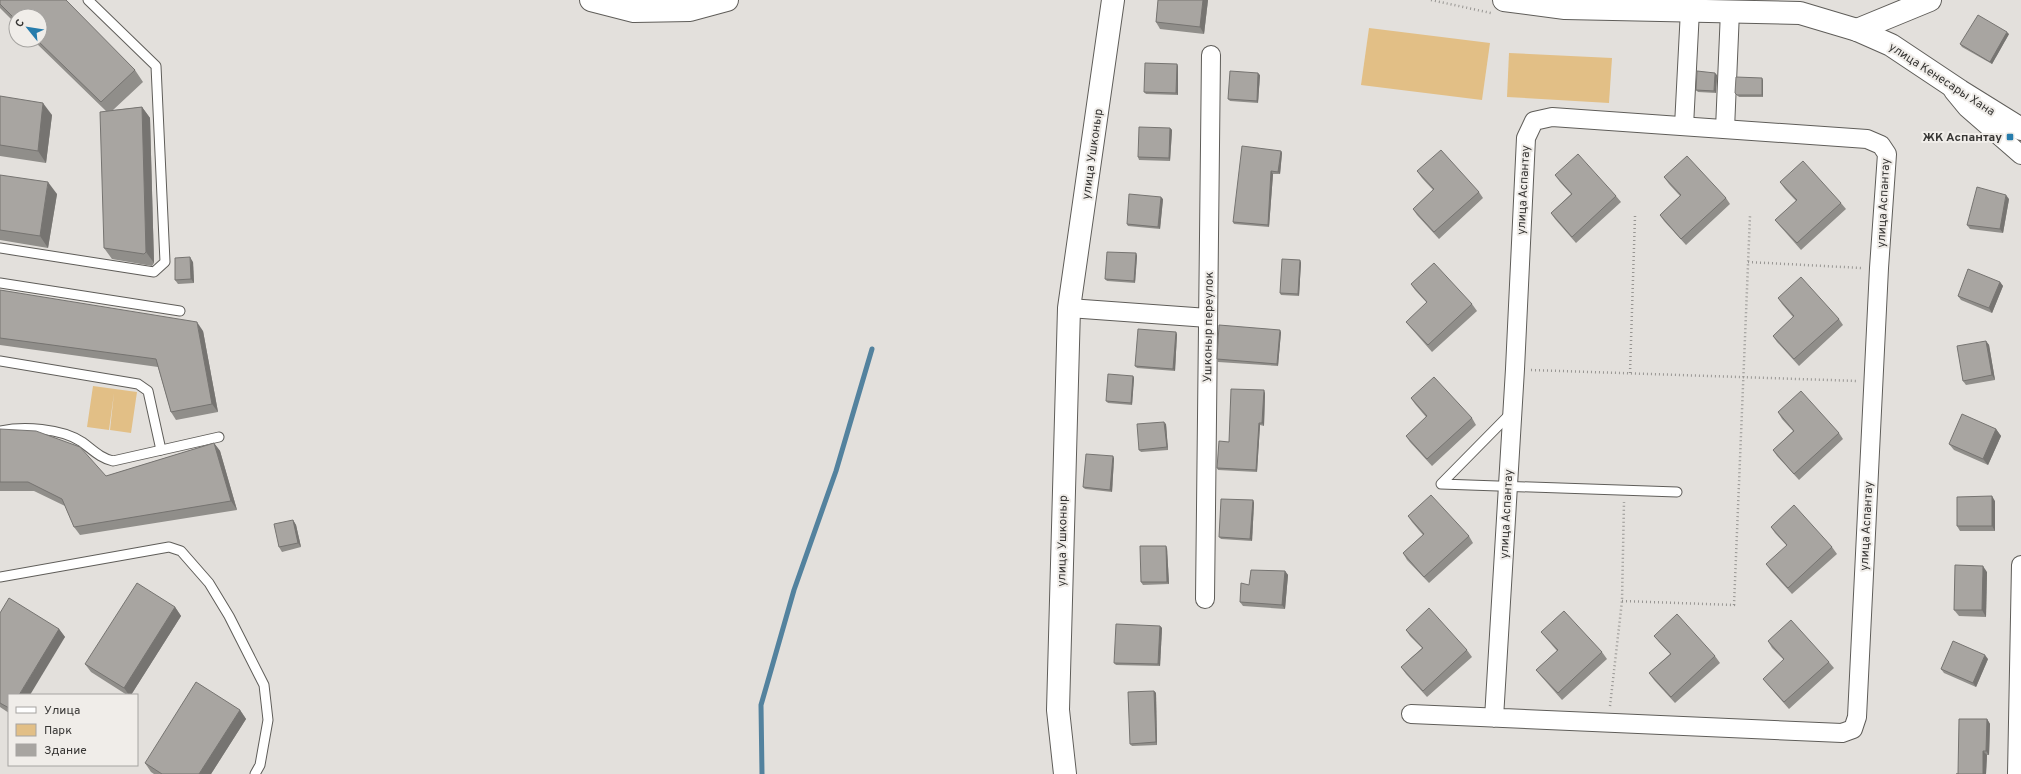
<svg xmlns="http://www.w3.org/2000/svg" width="2021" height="774" viewBox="0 0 2021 774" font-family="Overpass,sans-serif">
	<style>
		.green { fill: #e2bf86 }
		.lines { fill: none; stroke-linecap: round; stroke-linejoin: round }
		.stream { stroke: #53829e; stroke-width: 5 }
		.service-casing { stroke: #5f5d59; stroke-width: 11 }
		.minor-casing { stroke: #5f5d59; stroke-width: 20 }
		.tertiary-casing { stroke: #5f5d59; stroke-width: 24 }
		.path { stroke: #979592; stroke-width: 2.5; stroke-dasharray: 1 3; stroke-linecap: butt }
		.service { stroke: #fff; stroke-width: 9 }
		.minor { stroke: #fff; stroke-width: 18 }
		.tertiary { stroke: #fff; stroke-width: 22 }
		.wall { fill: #908e8a }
		.shaded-wall { fill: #767471 }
		.building { fill: #a8a5a1; stroke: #767471 }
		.poi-dot { fill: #267cac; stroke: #f0ede9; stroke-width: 1.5 }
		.labels { text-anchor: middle; stroke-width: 4; stroke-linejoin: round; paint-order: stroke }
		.street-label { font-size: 12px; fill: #373634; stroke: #f0ede9 }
		.poi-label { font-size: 12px; font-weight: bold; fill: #373634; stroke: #f0ede9; text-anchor: end }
	</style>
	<rect width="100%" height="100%" fill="#e3e0dc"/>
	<!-- green -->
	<g class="green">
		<path d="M 1369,28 L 1490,43 L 1482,100 L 1361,85 Z"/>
		<path d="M 1509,53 L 1612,58 L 1609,103 L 1507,97 Z"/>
		<path d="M 93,386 L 137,392 L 131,433 L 110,430 L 114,393 L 109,430 L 87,427 Z"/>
	</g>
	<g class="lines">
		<!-- stream -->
		<path class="stream" d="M 762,774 L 761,705 L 794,590 L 836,471 L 872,349"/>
		<defs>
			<g id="service">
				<path d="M 0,248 L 154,272 L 165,262 L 156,66 L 88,0"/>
				<path d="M 0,283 L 180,311"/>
				<path d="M 0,361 L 138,384 L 148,391 L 161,450"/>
				<path d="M 1511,413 L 1441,484 L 1677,492"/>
				<path d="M 0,431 C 23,426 61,428 82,442 C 93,450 100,458 113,461 L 219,437"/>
				<path d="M 0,577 L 169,547 L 181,551 L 209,583 L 229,616 L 264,685 L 268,720 L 260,765 L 255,774"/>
			</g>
			<g id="minor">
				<path d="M 1953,91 L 1967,108 L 2021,155"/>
				<path d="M 1684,126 L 1690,10"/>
				<path d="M 1725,129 L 1730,11"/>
				<path d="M 1069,308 L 1208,318"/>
				<path d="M 1205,599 L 1211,55"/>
				<path d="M 1411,714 L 1842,733 L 1853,729 L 1857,717 L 1879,268 L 1887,154 L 1881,145 L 1867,139 L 1552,117 L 1534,121 L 1526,138 L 1515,369 L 1494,718"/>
				<path d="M 2017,774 L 2021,565"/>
			</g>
			<g id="tertiary">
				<path d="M 591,0 L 634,11 L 690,10 L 727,0"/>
				<path d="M 1504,0 L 1565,8 L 1800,13 L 1857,30 L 1891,45 L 1960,91 L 2021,129"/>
				<path d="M 1857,30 L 1930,0"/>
				<path d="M 1065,774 L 1058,710 L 1069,308 L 1113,0"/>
			</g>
		</defs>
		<!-- service casing -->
		<use href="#service" class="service-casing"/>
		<!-- minor casing -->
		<use href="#minor" class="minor-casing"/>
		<!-- tertiary casing -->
		<use href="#tertiary" class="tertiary-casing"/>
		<!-- path -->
		<g class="path">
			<path d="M 1431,0 L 1491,13"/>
			<path d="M 1748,262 L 1862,268"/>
			<path d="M 1531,370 L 1858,381"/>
			<path d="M 1630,373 L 1635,216"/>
			<path d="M 1622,601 L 1734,605 L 1750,216"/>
			<path d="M 1610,706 L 1622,601 L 1624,502"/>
		</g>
		<!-- service -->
		<use href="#service" class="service"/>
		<!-- minor -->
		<use href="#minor" class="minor"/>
		<!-- tertiary -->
		<use href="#tertiary" class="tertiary"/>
	</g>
	<!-- wall -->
	<g class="wall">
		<path d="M 0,0 L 135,70 L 143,82 L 113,110 L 142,107 L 150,118 L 154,263 L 152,266 L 112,259 L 104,248 L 106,111 L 33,40 L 40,40 L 16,16 L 16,24 L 0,8 Z"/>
		<path d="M 1158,0 L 1208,0 L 1204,34 L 1160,29 L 1156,22 Z"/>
		<path d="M 2009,34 L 1992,64 L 1962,47 L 1960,44 Z"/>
		<path d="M 1178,66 L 1178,95 L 1146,94 L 1144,92 Z"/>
		<path d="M 1260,75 L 1258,103 L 1230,101 L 1228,99 Z"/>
		<path d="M 1717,75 L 1716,93 L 1698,92 L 1696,90 Z"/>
		<path d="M 1763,80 L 1763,97 L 1739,97 L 1735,93 Z"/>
		<path d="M 0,96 L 52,115 L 46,163 L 0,156 Z"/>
		<path d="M 1170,128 L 1172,130 L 1170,161 L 1139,160 L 1138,157 Z"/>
		<path d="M 1281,151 L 1282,153 L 1280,174 L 1273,174 L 1269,227 L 1234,224 L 1233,222 Z"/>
		<path d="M 1417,171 L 1479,192 L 1483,198 L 1439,239 L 1417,215 L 1413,209 L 1433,190 L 1422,178 Z"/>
		<path d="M 0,175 L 57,194 L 48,248 L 0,240 Z"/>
		<path d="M 1555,175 L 1616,196 L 1621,202 L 1576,243 L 1555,219 L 1551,213 L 1571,194 L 1560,182 Z"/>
		<path d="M 1664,177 L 1726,198 L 1730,204 L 1686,245 L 1664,221 L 1660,215 L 1680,196 L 1669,184 Z"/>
		<path d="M 1780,182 L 1841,203 L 1846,209 L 1801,250 L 1780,226 L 1775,220 L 1796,201 L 1785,189 Z"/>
		<path d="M 1163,199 L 1160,229 L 1128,226 L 1127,224 Z"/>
		<path d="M 2009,199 L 2003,233 L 1970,229 L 1967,225 Z"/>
		<path d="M 1136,253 L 1137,256 L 1135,283 L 1107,281 L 1105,279 Z"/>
		<path d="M 1300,260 L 1301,263 L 1299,296 L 1281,295 L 1280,293 Z"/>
		<path d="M 193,262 L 194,283 L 178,284 L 175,280 Z"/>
		<path d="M 2000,282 L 2003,286 L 1992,313 L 1961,300 L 1958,296 Z"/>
		<path d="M 1411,284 L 1472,304 L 1477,311 L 1432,352 L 1411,328 L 1406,322 L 1427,303 L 1415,290 Z"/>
		<path d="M 0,290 L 203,331 L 218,412 L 176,420 L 171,412 L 158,367 L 0,345 Z"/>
		<path d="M 1778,298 L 1839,319 L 1843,325 L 1799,366 L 1777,342 L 1773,336 L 1793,317 L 1782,304 Z"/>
		<path d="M 1281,332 L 1278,366 L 1218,362 L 1217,359 Z"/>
		<path d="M 1177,334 L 1175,371 L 1137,368 L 1135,366 Z"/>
		<path d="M 1986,341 L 1989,345 L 1995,380 L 1966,385 L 1963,381 Z"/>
		<path d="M 1133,376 L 1134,378 L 1132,405 L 1108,403 L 1106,401 Z"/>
		<path d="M 1265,393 L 1264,426 L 1260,425 L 1257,472 L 1218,470 L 1217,468 L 1229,442 Z"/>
		<path d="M 1411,398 L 1472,418 L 1476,425 L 1432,466 L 1410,442 L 1406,436 L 1426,417 L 1415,404 Z"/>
		<path d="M 1778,412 L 1839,433 L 1843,439 L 1799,480 L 1777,456 L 1773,450 L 1793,431 L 1782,419 Z"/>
		<path d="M 1166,424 L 1168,450 L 1141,452 L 1139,450 Z"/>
		<path d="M 0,429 L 106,476 L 214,443 L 220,451 L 237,510 L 80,535 L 74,527 L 65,506 L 34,491 L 0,491 Z"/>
		<path d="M 1996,429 L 2001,436 L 1988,465 L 1954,450 L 1949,444 Z"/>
		<path d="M 1114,458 L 1112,492 L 1085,489 L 1083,487 Z"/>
		<path d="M 1253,500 L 1254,503 L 1252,541 L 1221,539 L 1219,537 Z"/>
		<path d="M 1995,501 L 1995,531 L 1960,531 L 1957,526 Z"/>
		<path d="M 1408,516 L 1469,536 L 1473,543 L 1429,583 L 1407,560 L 1403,553 L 1423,535 L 1412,522 Z"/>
		<path d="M 293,520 L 296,525 L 301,547 L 282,552 L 279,547 Z"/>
		<path d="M 1771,527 L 1832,547 L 1837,554 L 1792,594 L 1771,571 L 1766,564 L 1787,546 L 1775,533 Z"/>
		<path d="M 1167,548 L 1169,584 L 1143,585 L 1141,582 Z"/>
		<path d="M 1285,571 L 1288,575 L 1285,609 L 1243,606 L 1240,602 Z"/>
		<path d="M 1987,572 L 1986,617 L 1959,616 L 1954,610 Z"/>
		<path d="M 175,607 L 181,616 L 131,695 L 127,695 L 91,672 L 85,664 Z"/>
		<path d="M 0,613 L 59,629 L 65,637 L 9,695 L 9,713 L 0,707 Z"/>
		<path d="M 1160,626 L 1162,628 L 1160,666 L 1116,665 L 1114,663 Z"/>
		<path d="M 1406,630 L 1467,650 L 1472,657 L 1427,697 L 1406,674 L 1401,667 L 1422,648 L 1410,636 Z"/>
		<path d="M 1541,632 L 1602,652 L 1607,659 L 1562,700 L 1541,676 L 1536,670 L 1557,651 L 1546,638 Z"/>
		<path d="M 1654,636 L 1715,656 L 1720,663 L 1675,703 L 1654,680 L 1649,673 L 1670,654 L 1659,642 Z"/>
		<path d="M 1768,641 L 1829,662 L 1834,668 L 1789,709 L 1768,685 L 1763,679 L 1784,660 L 1772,648 Z"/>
		<path d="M 1988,659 L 1976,687 L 1944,673 L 1941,669 Z"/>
		<path d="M 1154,691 L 1156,693 L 1157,745 L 1132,746 L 1130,744 Z"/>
		<path d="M 240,710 L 246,719 L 211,774 L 154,774 L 151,772 L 145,763 Z"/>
		<path d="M 1987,719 L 1990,724 L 1989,755 L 1987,755 L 1986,774 L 1956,774 L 1958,774 Z"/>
	</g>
	<!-- shaded-wall -->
	<g class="shaded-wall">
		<path d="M 1203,0 L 1208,0 L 1204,34 L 1200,27 Z"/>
		<path d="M 2007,32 L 2009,34 L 1992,64 L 1990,62 Z"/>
		<path d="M 1177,64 L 1178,66 L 1178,95 L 1176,93 Z"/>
		<path d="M 1258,73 L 1260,75 L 1258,103 L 1257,101 Z"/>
		<path d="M 1715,73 L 1717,75 L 1716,93 L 1714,91 Z"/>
		<path d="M 1762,78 L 1763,80 L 1763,97 L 1762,95 Z"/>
		<path d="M 43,103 L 52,115 L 46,163 L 38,151 Z"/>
		<path d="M 142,107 L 150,118 L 154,263 L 146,252 Z"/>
		<path d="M 1170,128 L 1172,130 L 1170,161 L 1169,158 Z"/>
		<path d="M 1281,151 L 1282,153 L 1280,174 L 1278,172 Z"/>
		<path d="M 1271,171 L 1273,174 L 1269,227 L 1268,225 Z"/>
		<path d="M 48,182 L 57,194 L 48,248 L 40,236 Z"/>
		<path d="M 2006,195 L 2009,199 L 2003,233 L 2000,229 Z"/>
		<path d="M 1161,197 L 1163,199 L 1160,229 L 1158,227 Z"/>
		<path d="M 1136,253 L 1137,256 L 1135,283 L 1134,281 Z"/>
		<path d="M 190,257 L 193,262 L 194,283 L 191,279 Z"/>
		<path d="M 1300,260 L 1301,263 L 1299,296 L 1298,294 Z"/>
		<path d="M 2000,282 L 2003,286 L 1992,313 L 1989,308 Z"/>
		<path d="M 197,322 L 203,331 L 218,412 L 212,404 Z"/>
		<path d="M 1280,330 L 1281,332 L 1278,366 L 1277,364 Z"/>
		<path d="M 1176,332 L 1177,334 L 1175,371 L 1173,369 Z"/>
		<path d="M 1986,341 L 1989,345 L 1995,380 L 1992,375 Z"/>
		<path d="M 1133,376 L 1134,378 L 1132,405 L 1131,403 Z"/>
		<path d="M 1264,390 L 1265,393 L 1264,426 L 1262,423 Z"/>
		<path d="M 1164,422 L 1166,424 L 1168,450 L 1167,447 Z"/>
		<path d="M 1259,423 L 1260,425 L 1257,472 L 1256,470 Z"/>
		<path d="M 1996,429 L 2001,436 L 1988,465 L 1983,459 Z"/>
		<path d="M 214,443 L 220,451 L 237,510 L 231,501 Z"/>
		<path d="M 1113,456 L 1114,458 L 1112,492 L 1110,490 Z"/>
		<path d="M 1992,496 L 1995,501 L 1995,531 L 1992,526 Z"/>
		<path d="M 1253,500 L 1254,503 L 1252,541 L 1250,539 Z"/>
		<path d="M 293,520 L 296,525 L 301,547 L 298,543 Z"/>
		<path d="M 1166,546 L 1167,548 L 1169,584 L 1167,582 Z"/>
		<path d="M 1983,566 L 1987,572 L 1986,617 L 1982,610 Z"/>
		<path d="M 1285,571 L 1288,575 L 1285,609 L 1282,605 Z"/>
		<path d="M 175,607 L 181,616 L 131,695 L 129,695 L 124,688 Z"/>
		<path d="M 1160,626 L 1162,628 L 1160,666 L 1158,664 Z"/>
		<path d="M 59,629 L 65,637 L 30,695 L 19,695 Z"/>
		<path d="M 1985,655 L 1988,659 L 1976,687 L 1973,683 Z"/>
		<path d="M 1154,691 L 1156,693 L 1157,745 L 1156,742 Z"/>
		<path d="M 240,710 L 246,719 L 211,774 L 199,774 Z"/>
		<path d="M 1987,719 L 1990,724 L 1989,755 L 1986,751 Z"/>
		<path d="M 1983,751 L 1987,755 L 1986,774 L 1983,774 Z"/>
	</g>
	<!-- building -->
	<g class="building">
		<path d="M 0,0 L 66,0 L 135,70 L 101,102 L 37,40 L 40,40 L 40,16 L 16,16 L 16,20 L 0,4 Z"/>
		<path d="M 1158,0 L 1203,0 L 1200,27 L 1156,22 Z"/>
		<path d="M 1978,15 L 2007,32 L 1990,62 L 1960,44 Z"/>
		<path d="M 1145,63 L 1177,64 L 1176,93 L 1144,92 Z"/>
		<path d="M 1230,71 L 1258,73 L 1257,101 L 1228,99 Z"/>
		<path d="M 1697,71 L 1715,73 L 1714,91 L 1696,90 Z"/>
		<path d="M 1736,77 L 1762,78 L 1762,95 L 1737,95 L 1735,93 Z"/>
		<path d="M 0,96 L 43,103 L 38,151 L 0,145 Z"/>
		<path d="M 142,107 L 146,252 L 144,254 L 104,248 L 100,112 Z"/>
		<path d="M 1139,127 L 1170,128 L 1169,158 L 1138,157 Z"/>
		<path d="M 1242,146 L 1281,151 L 1278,172 L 1271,171 L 1268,225 L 1233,222 Z"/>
		<path d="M 1441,150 L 1479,192 L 1434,232 L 1413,209 L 1434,189 L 1417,171 Z"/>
		<path d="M 1578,154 L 1616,196 L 1572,237 L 1551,213 L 1572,194 L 1555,175 Z"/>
		<path d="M 1687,156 L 1726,198 L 1681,239 L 1660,215 L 1681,195 L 1664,177 Z"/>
		<path d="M 1803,161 L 1841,203 L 1797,243 L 1775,220 L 1797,200 L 1780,182 Z"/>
		<path d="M 0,175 L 48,182 L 40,236 L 0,230 Z"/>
		<path d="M 1977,187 L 2006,195 L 2000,229 L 1967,225 Z"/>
		<path d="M 1129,194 L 1161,197 L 1158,227 L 1127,224 Z"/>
		<path d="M 1107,252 L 1136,253 L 1134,281 L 1105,279 Z"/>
		<path d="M 190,257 L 191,279 L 175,280 L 175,258 Z"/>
		<path d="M 1282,259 L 1300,260 L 1298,294 L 1280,293 Z"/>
		<path d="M 1434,263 L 1472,304 L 1428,345 L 1406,322 L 1427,302 L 1411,284 Z"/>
		<path d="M 1968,269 L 2000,282 L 1989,308 L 1958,296 Z"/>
		<path d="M 1801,277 L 1839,319 L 1794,359 L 1773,336 L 1794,316 L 1778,298 Z"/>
		<path d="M 0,290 L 197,322 L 212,404 L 171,412 L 156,359 L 0,338 Z"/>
		<path d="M 1219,325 L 1280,330 L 1277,364 L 1217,359 Z"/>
		<path d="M 1138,329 L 1176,332 L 1173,369 L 1135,366 Z"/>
		<path d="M 1986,341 L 1992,375 L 1963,381 L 1957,346 Z"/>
		<path d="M 1108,374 L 1133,376 L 1131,403 L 1106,401 Z"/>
		<path d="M 1434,377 L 1472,418 L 1427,459 L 1406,436 L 1427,416 L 1411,398 Z"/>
		<path d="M 1231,389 L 1264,390 L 1262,423 L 1259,423 L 1256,470 L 1217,468 L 1219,441 L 1229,442 Z"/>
		<path d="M 1801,391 L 1839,433 L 1794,474 L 1773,450 L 1794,431 L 1778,412 Z"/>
		<path d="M 1962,414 L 1996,429 L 1983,459 L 1949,444 Z"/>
		<path d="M 1164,422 L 1167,447 L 1139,450 L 1137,424 Z"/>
		<path d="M 0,429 L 36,431 L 80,447 L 106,476 L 214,443 L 231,501 L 74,527 L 62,499 L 28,482 L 0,482 Z"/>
		<path d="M 1086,454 L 1113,456 L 1110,490 L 1083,487 Z"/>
		<path d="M 1431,495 L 1469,536 L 1424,577 L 1403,553 L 1424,534 L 1408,516 Z"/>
		<path d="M 1992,496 L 1992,526 L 1957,526 L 1957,497 Z"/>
		<path d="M 1221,499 L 1253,500 L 1250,539 L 1219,537 Z"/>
		<path d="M 1794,505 L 1832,547 L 1788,588 L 1766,564 L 1787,545 L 1771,527 Z"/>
		<path d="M 293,520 L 298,543 L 279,547 L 274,524 Z"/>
		<path d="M 1140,546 L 1166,546 L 1167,582 L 1141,582 Z"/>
		<path d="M 1955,565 L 1983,566 L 1982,610 L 1954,610 Z"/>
		<path d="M 1251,570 L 1285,571 L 1282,605 L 1240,602 L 1241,583 L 1249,585 Z"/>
		<path d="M 137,583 L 175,607 L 124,688 L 85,664 Z"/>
		<path d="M 9,598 L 59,629 L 19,695 L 9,695 L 9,708 L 0,703 L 0,613 Z"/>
		<path d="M 1429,608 L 1467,650 L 1423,691 L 1401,667 L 1423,648 L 1406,630 Z"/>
		<path d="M 1564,611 L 1602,652 L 1558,693 L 1536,670 L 1558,650 L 1541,632 Z"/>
		<path d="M 1677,614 L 1715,656 L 1671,697 L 1649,673 L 1671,654 L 1654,636 Z"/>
		<path d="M 1791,620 L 1829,662 L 1784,702 L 1763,679 L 1784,659 L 1768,641 Z"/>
		<path d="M 1116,624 L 1160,626 L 1158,664 L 1114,663 Z"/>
		<path d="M 1953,641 L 1985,655 L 1973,683 L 1941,669 Z"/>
		<path d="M 196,682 L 240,710 L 199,774 L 162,774 L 145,763 Z"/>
		<path d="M 1154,691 L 1156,742 L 1130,744 L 1128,692 Z"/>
		<path d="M 1959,719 L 1987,719 L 1986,751 L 1983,751 L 1983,774 L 1956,774 L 1958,774 Z"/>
	</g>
	<!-- markers -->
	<rect class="poi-dot" x="2006" y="133" width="8" height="8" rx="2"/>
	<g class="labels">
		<!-- street labels -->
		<g class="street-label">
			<text transform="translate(1942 79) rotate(33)" y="4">улица Кенесары Хана</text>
			<text transform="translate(1092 154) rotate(-82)" y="4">улица Ушконыр</text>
			<text transform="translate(1523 190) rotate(-87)" y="4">улица Аспантау</text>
			<text transform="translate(1883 203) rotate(-87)" y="4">улица Аспантау</text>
			<text transform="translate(1208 327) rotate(-89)" y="4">Ушконыр переулок</text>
			<text transform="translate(1506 514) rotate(-87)" y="4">улица Аспантау</text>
			<text transform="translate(1866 526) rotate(-87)" y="4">улица Аспантау</text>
			<text transform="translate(1062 541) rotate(-89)" y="4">улица Ушконыр</text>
		</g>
		<!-- poi labels -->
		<g class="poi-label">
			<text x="2002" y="141">ЖК Аспантау</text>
		</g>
	</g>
	<!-- legend -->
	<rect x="8" y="694" width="130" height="72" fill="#f0ede9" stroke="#a6a4a1"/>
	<rect x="16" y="707" width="20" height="6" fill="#ffffff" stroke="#a6a4a1"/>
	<text x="44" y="714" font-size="12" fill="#373634">Улица</text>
	<rect x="16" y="724" width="20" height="12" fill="#e2bf86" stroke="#a6a4a1"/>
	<text x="44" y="734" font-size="12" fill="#373634">Парк</text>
	<rect x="16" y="744" width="20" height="12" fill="#a8a5a1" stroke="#a6a4a1"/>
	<text x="44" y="754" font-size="12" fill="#373634">Здание</text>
	<!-- north arrow -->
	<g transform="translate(28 28) rotate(300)"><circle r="19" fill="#f0ede9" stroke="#a6a4a1"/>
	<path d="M0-3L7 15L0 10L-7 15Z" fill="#267cac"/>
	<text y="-6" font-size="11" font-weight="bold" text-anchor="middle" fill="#373634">С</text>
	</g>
</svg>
